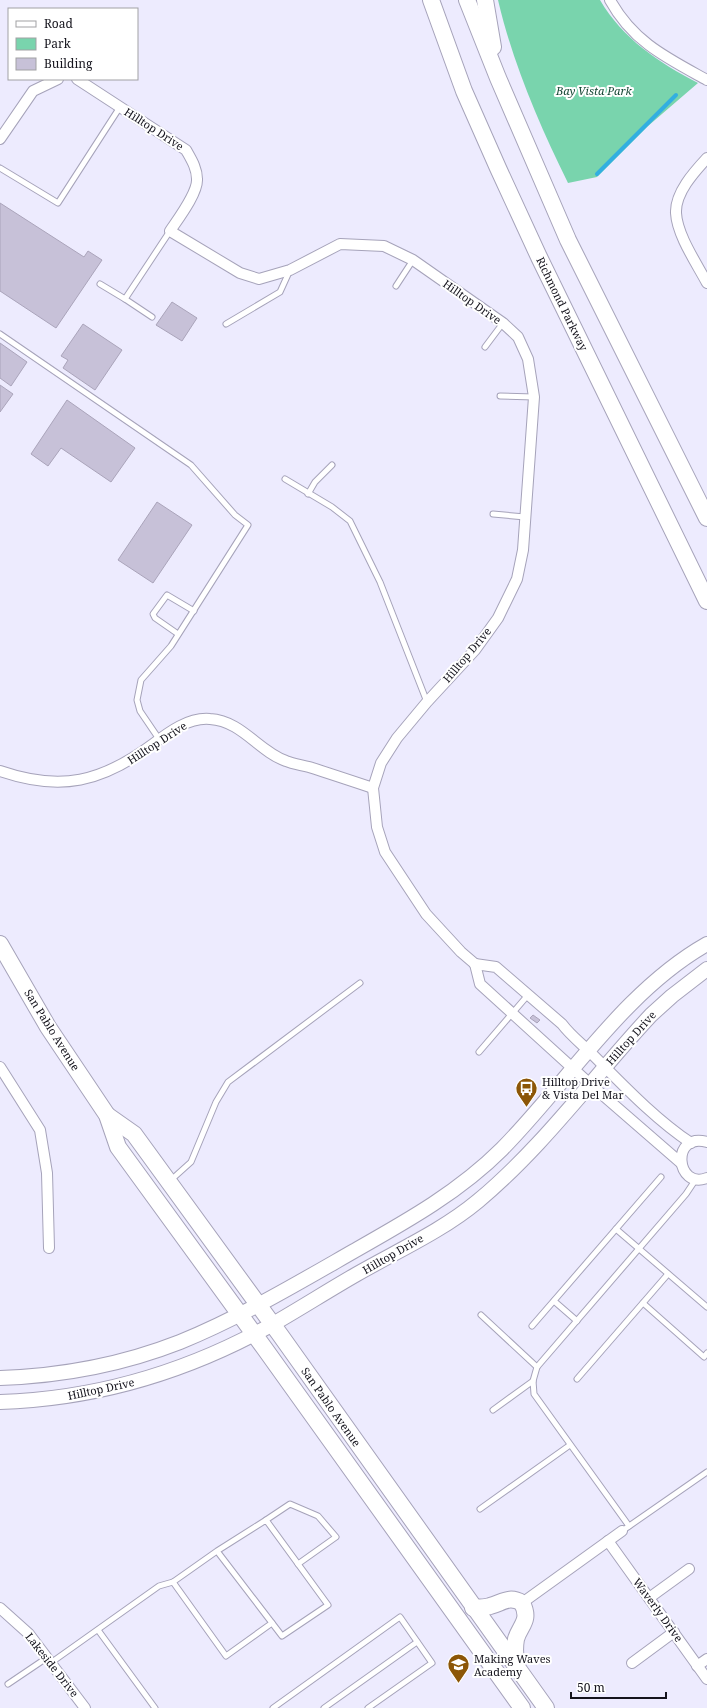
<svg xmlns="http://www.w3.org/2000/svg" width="707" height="1708" viewBox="0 0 707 1708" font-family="'Noto Serif',serif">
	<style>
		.green { fill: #79d4ad }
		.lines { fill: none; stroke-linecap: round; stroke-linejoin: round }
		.stream { stroke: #32afe0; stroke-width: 4 }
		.building { fill: #c7c1d8; stroke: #aaa4ba }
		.service-casing { stroke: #a6a3ba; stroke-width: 7 }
		.minor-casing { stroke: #a6a3ba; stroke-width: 12 }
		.secondary-casing { stroke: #a6a3ba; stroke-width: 16 }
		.primary-casing { stroke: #a6a3ba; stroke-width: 18 }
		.trunk-casing { stroke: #a6a3ba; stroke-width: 18 }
		.service { stroke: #fff; stroke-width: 5 }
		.minor { stroke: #fff; stroke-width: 10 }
		.secondary { stroke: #fff; stroke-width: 14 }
		.primary { stroke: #fff; stroke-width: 16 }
		.trunk { stroke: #fff; stroke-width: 16 }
		.labels { text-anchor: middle; stroke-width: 4; stroke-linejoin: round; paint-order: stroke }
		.park-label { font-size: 11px; font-style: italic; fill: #144633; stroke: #fff }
		.street-label { font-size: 11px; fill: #14131c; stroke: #fff }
		.poi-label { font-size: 11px; fill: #14131c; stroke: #fff; text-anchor: start }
	</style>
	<rect width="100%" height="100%" fill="#edebfe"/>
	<!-- green -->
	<path class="green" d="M 498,0 L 600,0 C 623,39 658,62 698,83 L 648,126 L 597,177 L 568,183 C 539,124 513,64 498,0 Z"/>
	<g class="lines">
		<!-- stream -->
		<path class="stream" d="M 597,174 L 676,95"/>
	</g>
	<!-- building -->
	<g class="building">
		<path d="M 0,203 L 84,257 L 88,251 L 102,260 L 56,328 L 0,291 Z"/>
		<path d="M 172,302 L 197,318 L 182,341 L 156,325 Z"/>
		<path d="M 83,324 L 122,350 L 95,390 L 63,368 L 68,360 L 61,356 Z"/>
		<path d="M 0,343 L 27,362 L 11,386 L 0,378 Z"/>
		<path d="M 0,385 L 13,394 L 0,412 Z"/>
		<path d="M 67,400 L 135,448 L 111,482 L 61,448 L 48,466 L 31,454 Z"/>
		<path d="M 157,502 L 192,525 L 153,583 L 118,560 Z"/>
		<path d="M 533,1015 L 540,1020 L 537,1023 L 530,1018 Z"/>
	</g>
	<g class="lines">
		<defs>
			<g id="service">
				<path d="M 0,168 L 58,203 L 120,107"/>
				<path d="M 100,284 L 125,299 L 170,231"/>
				<path d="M 396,286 L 413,260"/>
				<path d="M 125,299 L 152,317"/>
				<path d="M 226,324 L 280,292 L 290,270"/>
				<path d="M 0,334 L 191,465 L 235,515 L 248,525 L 171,646 L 141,680 L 137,700 L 140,711 L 159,739"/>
				<path d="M 485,347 L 503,323"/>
				<path d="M 500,396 L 534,397"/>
				<path d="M 285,479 L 332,507 L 350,521 L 380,582 L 427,702"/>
				<path d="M 308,494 L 315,482 L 332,465"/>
				<path d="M 493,514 L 525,517"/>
				<path d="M 178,634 L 155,618 L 153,614 L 167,595 L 194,611"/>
				<path d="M 479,1052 L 528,995"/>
				<path d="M 171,1180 L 191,1162 L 216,1102 L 228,1082 L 360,983"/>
				<path d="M 616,1229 L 707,1307"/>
				<path d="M 554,1301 L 577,1321"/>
				<path d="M 643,1303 L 704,1357 L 707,1353"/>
				<path d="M 481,1315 L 537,1367"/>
				<path d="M 532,1326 L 661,1177"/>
				<path d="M 577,1379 L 668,1274"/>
				<path d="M 493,1410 L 533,1381"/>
				<path d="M 480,1509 L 570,1445"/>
				<path d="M 266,1520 L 290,1504 L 318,1516 L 336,1537 L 298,1564"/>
				<path d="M 629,1526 L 534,1394 L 533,1381 L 537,1367 L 686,1194 L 696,1179"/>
				<path d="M 622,1531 L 707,1472"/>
				<path d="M 173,1582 L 226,1656 L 272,1623"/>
				<path d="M 98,1630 L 155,1708"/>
				<path d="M 52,1662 L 159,1586 L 173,1582 L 217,1551 L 266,1520 L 328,1605 L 282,1636 L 217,1551"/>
				<path d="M 8,1684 L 48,1657"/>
				<path d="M 273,1708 L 400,1617 L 432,1663 L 368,1708"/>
				<path d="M 324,1708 L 417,1642"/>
			</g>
			<g id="minor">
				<path d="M 610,0 C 633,42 667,58 707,80"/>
				<path d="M 77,79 L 186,150 C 191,159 197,168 197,179 C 198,193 178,219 170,231 L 240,273 L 259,279 L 290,270 L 340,244 L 384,246 L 413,260 L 503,323 L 518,337 L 528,359 L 534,397 L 523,550 L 517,579 L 498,618 L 475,650 L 427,702 L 397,738 L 381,763 L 373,788 L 377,827 L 385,852 L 426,914 L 461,952 L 475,964"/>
				<path d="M 0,139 L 33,91 L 58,79"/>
				<path d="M 707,158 C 694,172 675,193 676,213 C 677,235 697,264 707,283"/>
				<path d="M 0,771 C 61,792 102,782 153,744 C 169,732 189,717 210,719 C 242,721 258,751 286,761 C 293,764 302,765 309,767 C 331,774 352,781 373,788"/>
				<path d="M 475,964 L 480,984 L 590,1084 L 681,1163"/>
				<path d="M 475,964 L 496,967 L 562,1024 C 571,1036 582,1044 592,1054 C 623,1085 655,1119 691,1143"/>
				<path d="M 0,1067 L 40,1130 L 47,1173 L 49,1248"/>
				<path d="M 707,1142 C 670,1132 676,1190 707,1178"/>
				<path d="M 608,1541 L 707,1679"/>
				<path d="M 649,1598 L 689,1569"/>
				<path d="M 522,1603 L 622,1531"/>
				<path d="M 0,1608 L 29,1634 L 85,1708"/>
				<path d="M 632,1663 L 674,1632"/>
				<path d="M 697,1666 L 707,1659"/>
			</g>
			<g id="secondary">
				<path d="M 0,1378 C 60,1376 124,1364 180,1342 C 241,1317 298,1283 354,1251 C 407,1221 459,1192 502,1149 C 568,1082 624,991 707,944"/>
				<path d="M 0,1402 C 96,1399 189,1371 273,1324 C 301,1308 329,1290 357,1274 C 397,1251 442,1231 478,1201 C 543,1147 594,1076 651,1015 L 672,996 L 707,969"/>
			</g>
			<g id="primary">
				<path d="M 0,944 L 48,1027 L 107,1115 L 118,1147 L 265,1349 L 522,1708"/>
				<path d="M 107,1115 L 134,1134 L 281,1336 L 546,1708"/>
				<path d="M 473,1608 C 479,1607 485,1608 490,1606 C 502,1603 509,1595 522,1603 C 531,1621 520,1625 516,1639 C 514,1650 515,1658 517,1668"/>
			</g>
			<g id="trunk">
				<path d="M 431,0 L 464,91 L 498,168 L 539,257 L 707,601"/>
				<path d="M 467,0 L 498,78 L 568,240 L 707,518"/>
				<path d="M 485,0 L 493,47"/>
			</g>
		</defs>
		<!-- service casing -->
		<use href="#service" class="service-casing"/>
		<!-- minor casing -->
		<use href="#minor" class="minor-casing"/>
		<!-- secondary casing -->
		<use href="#secondary" class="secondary-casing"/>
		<!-- primary casing -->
		<use href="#primary" class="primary-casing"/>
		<!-- trunk casing -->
		<use href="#trunk" class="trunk-casing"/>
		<!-- service -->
		<use href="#service" class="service"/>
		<!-- minor -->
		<use href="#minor" class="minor"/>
		<!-- secondary -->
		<use href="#secondary" class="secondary"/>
		<!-- primary -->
		<use href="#primary" class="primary"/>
		<!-- trunk -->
		<use href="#trunk" class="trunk"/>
	</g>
	<!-- icons -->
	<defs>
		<symbol id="bus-pin" viewBox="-11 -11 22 30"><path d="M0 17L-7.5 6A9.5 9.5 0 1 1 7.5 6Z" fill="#8c5607" stroke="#fff"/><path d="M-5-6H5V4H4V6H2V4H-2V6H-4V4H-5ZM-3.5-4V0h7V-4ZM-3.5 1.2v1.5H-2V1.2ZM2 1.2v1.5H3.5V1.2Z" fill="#fff"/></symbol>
		<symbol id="school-pin" viewBox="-11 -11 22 30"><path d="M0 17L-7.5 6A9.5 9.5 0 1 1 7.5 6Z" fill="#8c5607" stroke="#fff"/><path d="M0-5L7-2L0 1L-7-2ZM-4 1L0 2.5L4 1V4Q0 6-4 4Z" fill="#fff"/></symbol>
	</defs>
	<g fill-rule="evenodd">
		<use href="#bus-pin" x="514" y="1076" width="25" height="34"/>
		<use href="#school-pin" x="446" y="1652" width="25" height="34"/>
	</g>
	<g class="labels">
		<!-- park labels -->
		<g class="park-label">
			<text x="594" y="95">Bay Vista Park</text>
		</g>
		<!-- street labels -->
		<g class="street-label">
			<text transform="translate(154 129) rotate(33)" y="4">Hilltop Drive</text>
			<text transform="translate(472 302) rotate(35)" y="4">Hilltop Drive</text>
			<text transform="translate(562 304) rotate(64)" y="4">Richmond Parkway</text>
			<text transform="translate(467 655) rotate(-50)" y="4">Hilltop Drive</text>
			<text transform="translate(157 743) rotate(-33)" y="4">Hilltop Drive</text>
			<text transform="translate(52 1030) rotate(58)" y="4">San Pablo Avenue</text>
			<text transform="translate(631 1038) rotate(-48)" y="4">Hilltop Drive</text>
			<text transform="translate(393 1254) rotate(-30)" y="4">Hilltop Drive</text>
			<text transform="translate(101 1389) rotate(-12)" y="4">Hilltop Drive</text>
			<text transform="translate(331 1407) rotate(55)" y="4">San Pablo Avenue</text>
			<text transform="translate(658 1610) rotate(54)" y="4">Waverly Drive</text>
			<text transform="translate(52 1665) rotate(52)" y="4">Lakeside Drive</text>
		</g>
		<!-- poi labels -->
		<g class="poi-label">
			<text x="542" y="1086">Hilltop Drive<tspan x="542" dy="13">&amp; Vista Del Mar</tspan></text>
			<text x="474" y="1663">Making Waves<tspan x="474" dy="13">Academy</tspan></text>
		</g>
	</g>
	<!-- legend -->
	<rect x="8" y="8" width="130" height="72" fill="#ffffff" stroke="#a1a1a4"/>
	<rect x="16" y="21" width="20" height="6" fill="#ffffff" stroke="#a1a1a4"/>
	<text x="44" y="28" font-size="12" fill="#14131c">Road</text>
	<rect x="16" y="38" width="20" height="12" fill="#79d4ad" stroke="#a1a1a4"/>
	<text x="44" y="48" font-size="12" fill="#14131c">Park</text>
	<rect x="16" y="58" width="20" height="12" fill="#c7c1d8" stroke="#a1a1a4"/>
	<text x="44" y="68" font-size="12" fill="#14131c">Building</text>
	<!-- scale -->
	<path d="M571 1692v6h95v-6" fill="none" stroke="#14131c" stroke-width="2"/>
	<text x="577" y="1692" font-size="12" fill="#14131c" stroke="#ffffff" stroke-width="3" paint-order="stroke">50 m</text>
</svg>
